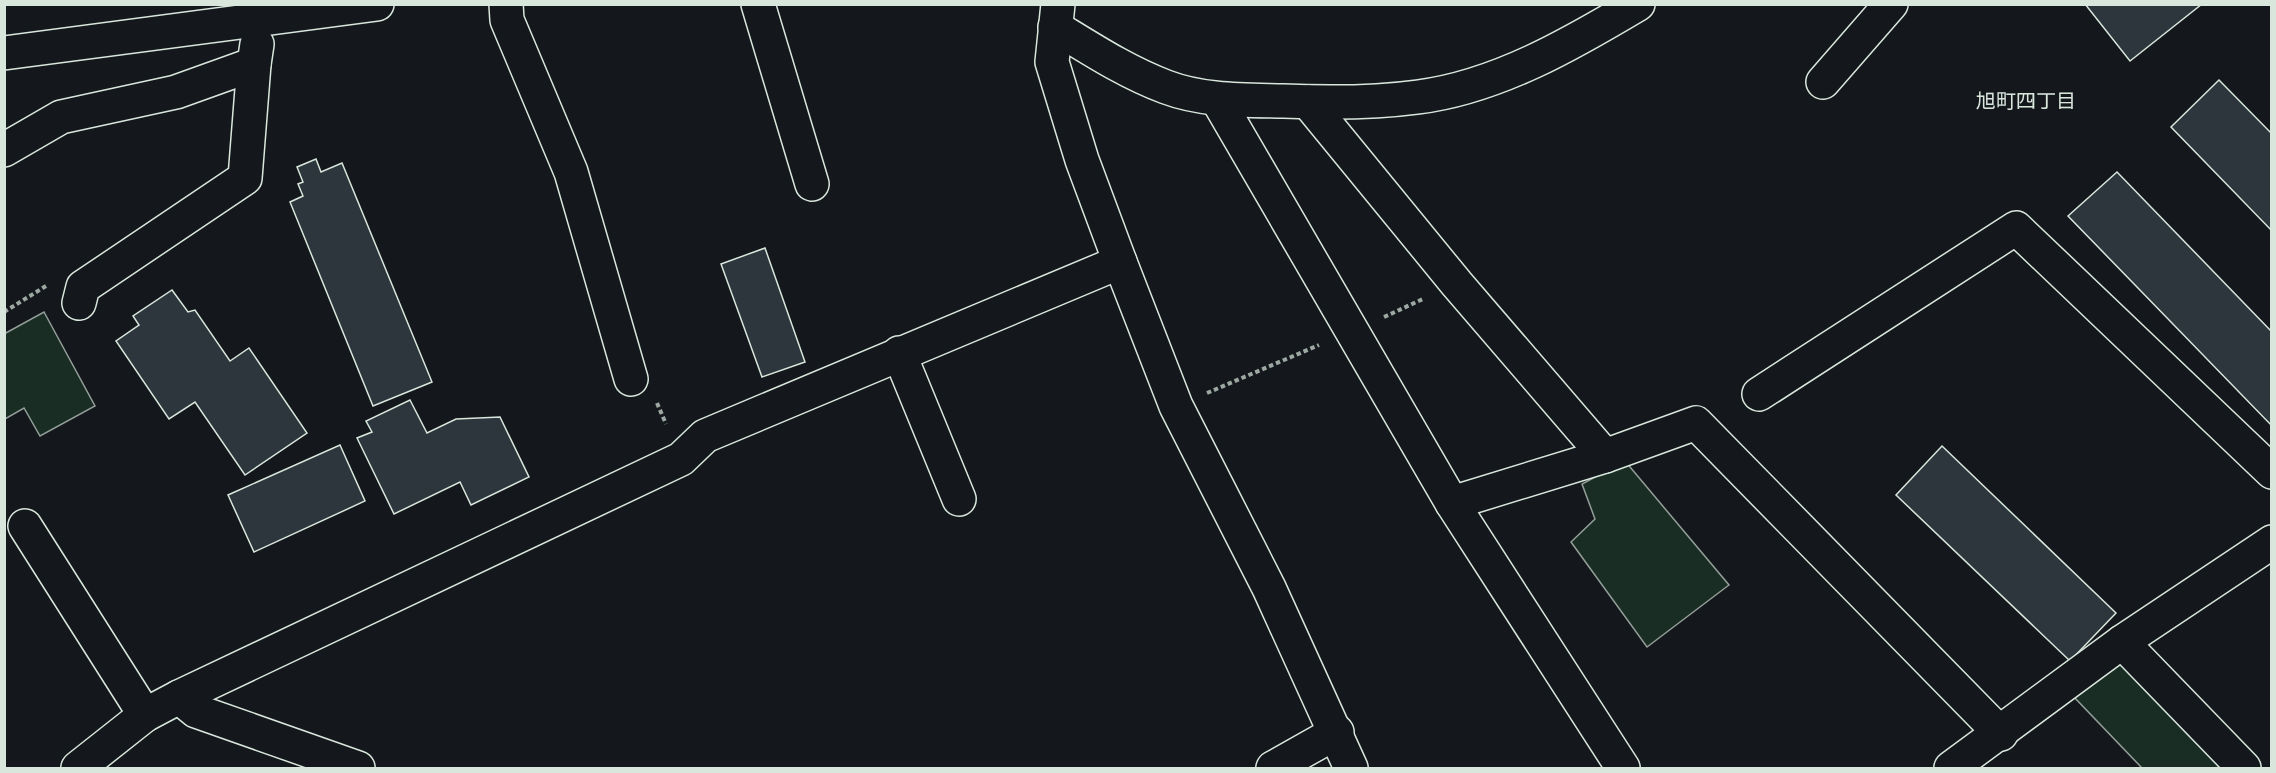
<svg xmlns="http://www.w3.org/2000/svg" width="2276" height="773" viewBox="0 0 2276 773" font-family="'Source Serif 4','Noto Sans JP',serif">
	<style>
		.green { fill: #1a2d24; stroke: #939e99; stroke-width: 1.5 }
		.building { fill: #2c363c; stroke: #d8e6dc; stroke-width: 1.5 }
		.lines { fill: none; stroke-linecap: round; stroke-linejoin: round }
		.minor-casing { stroke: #d8e6dc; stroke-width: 36 }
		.path { stroke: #9da8a2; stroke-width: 4; stroke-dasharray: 4.5 3; stroke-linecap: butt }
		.minor { stroke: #14181c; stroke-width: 33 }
		.labels { text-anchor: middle; stroke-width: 4.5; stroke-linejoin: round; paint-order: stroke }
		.neighbourhood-label { font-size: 20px; fill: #d8e6dc; stroke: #14181c }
	</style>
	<rect width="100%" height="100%" fill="#14181c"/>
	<!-- green -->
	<g class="green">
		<path d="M 44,312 L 95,406 L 40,436 L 24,408 L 5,419 L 4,334 Z"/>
		<path d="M 1625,461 L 1729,585 L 1647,647 L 1571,542 L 1595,519 L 1582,484 Z"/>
		<path d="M 2123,661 L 2223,768 L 2142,768 L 2074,697 Z"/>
	</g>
	<!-- building -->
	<g class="building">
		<path d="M 2085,4 L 2202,4 L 2130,61 Z"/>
		<path d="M 2219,80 L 2272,134 L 2272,231 L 2171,127 Z"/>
		<path d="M 316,159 L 321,172 L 342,163 L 432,382 L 373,406 L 290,202 L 303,196 L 298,184 L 303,182 L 297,167 Z"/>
		<path d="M 2117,172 L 2272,332 L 2272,426 L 2068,216 Z"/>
		<path d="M 765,248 L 805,362 L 762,377 L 721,264 Z"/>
		<path d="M 172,290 L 188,312 L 195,310 L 230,361 L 249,348 L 307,433 L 245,475 L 195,402 L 169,419 L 116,341 L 139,325 L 133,316 Z"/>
		<path d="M 410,400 L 427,433 L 456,419 L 500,417 L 529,477 L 471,505 L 460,482 L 394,514 L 357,438 L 372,432 L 366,421 Z"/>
		<path d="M 340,445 L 365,501 L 254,552 L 228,495 Z"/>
		<path d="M 1942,446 L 2116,613 L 2070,661 L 1896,495 Z"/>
	</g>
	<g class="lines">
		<defs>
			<g id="minor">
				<path d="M 506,4 L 507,20 L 571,172 L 631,379"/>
				<path d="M 758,4 L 812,184"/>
				<path d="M 1058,4 L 1052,62 L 1082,160 L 1120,262 L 1176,406 L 1269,588 L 1351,768"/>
				<path d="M 1055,27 C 1091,49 1126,72 1166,87 C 1203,101 1244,100 1283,101 C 1328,103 1373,103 1418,97 C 1497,87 1571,44 1638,4"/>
				<path d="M 4,53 L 377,4"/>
				<path d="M 1823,82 L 1891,4"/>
				<path d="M 1217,99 L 1452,503 L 1623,768"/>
				<path d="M 1308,102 L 1457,284 L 1605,456"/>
				<path d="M 4,150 L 61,117 L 176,92 L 254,64 L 257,44"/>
				<path d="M 79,303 L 83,287 L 245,178 L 254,64"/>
				<path d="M 899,353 L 959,499"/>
				<path d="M 1759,394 L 2016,228 L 2272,472"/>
				<path d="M 1452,503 L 1605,456 L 1696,423 L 2001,734"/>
				<path d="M 25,526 L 145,715"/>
				<path d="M 2122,642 L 2244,768"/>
				<path d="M 179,697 L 196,711 L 358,768"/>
				<path d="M 78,768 L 145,715 L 179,697 L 681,459 L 705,436 L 1120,262"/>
				<path d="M 1273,768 L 1337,732"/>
				<path d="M 1951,768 L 2122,642 L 2272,542"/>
			</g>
		</defs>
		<!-- minor casing -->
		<use href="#minor" class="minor-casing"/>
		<!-- path -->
		<g class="path">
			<path d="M 4,312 L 46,286"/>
			<path d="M 1384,317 L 1423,299"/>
			<path d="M 1207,393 L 1319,345"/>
			<path d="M 657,403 L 666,424"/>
		</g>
		<!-- minor -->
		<use href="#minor" class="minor"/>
	</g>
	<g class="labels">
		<!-- neighbourhood labels -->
		<g class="neighbourhood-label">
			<text x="2026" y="108">旭町四丁目</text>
		</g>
	</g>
	<!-- border -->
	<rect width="2276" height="773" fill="none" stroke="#d8e6dc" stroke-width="12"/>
</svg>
